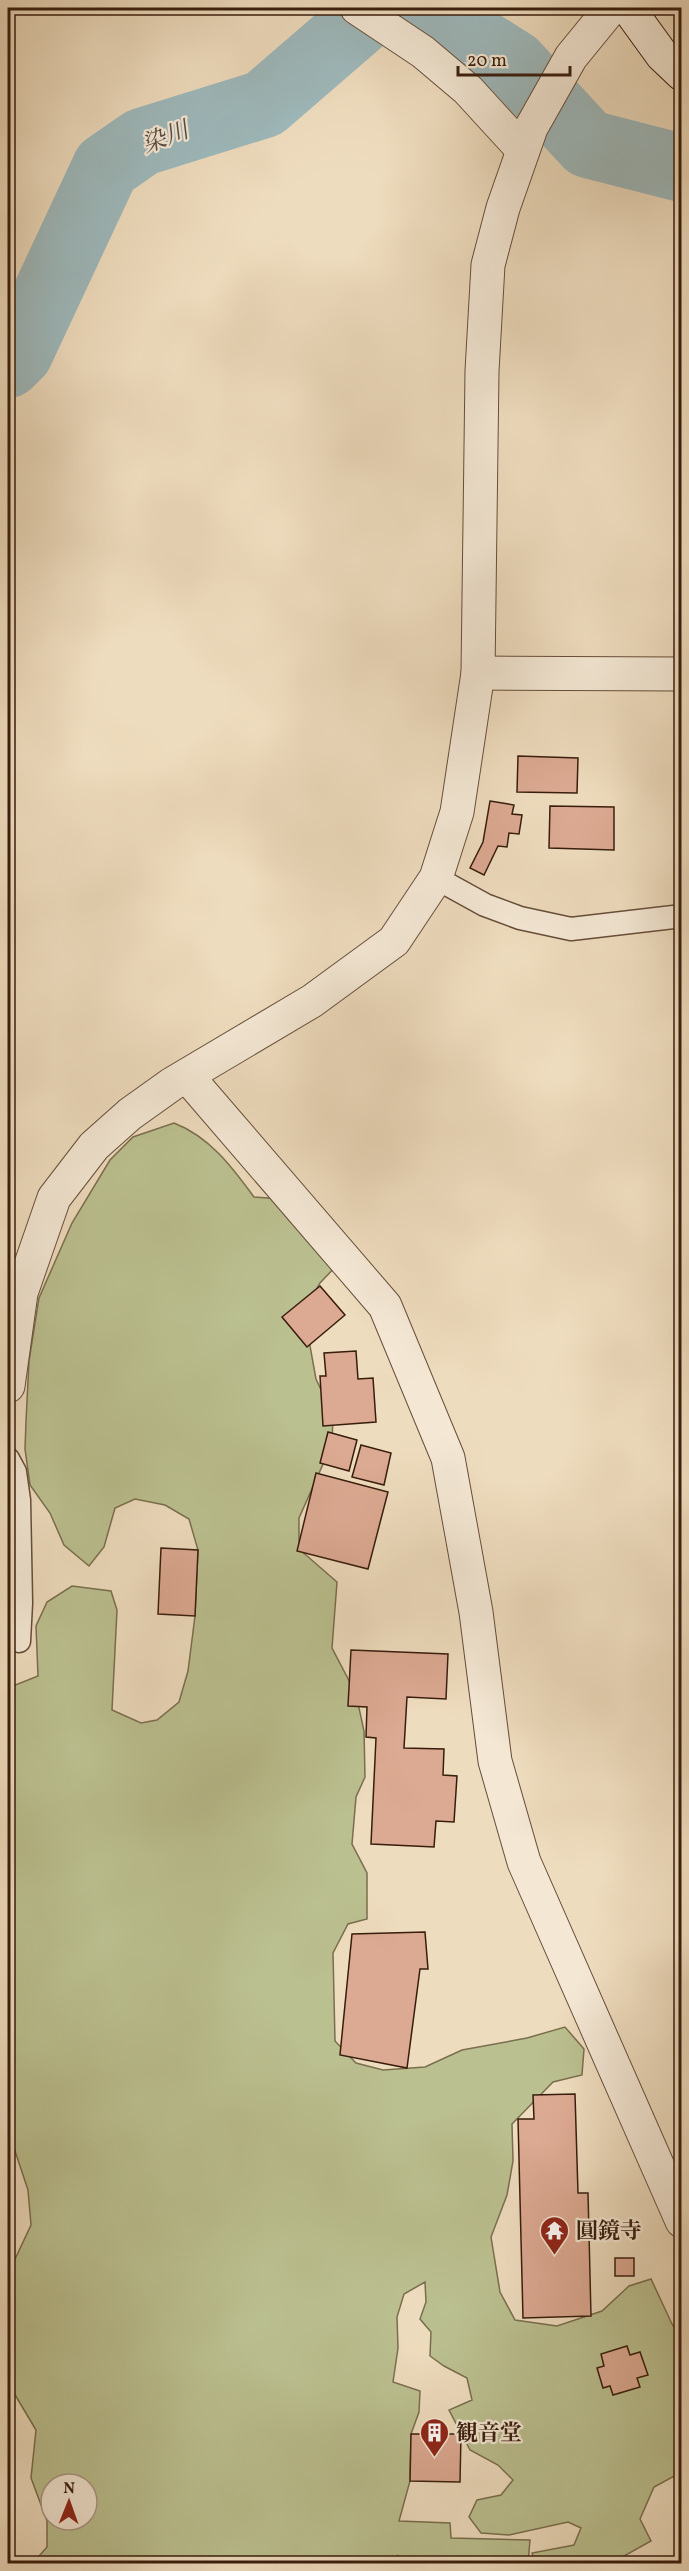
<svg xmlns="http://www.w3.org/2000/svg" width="689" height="2571" viewBox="0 0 689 2571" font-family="Vollkorn,'Noto Serif JP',serif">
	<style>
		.green { fill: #bbc090; stroke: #7a6e4e; stroke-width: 1.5; fill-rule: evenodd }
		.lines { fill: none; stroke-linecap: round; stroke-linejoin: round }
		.river { stroke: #9eb9bc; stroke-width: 68 }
		.building { fill: #dca992; stroke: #381d0d; stroke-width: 1.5 }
		.lane-casing { stroke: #664d39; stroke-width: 25 }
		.street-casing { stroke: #664d39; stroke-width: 35 }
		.secondary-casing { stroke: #381d0d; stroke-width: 35 }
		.lane { stroke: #f4e8d5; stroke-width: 22 }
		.street { stroke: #f4e8d5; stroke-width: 33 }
		.secondary { stroke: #f4e8d5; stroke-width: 33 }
		.labels { text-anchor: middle; stroke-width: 4.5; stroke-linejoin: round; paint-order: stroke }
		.poi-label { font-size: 22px; font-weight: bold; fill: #381d0d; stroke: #f4e8d5; text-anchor: start }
		.water-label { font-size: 24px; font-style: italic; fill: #574c42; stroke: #f4e8d5 }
	</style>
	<rect width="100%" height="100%" fill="#eedcbe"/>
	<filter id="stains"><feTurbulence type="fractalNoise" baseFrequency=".00333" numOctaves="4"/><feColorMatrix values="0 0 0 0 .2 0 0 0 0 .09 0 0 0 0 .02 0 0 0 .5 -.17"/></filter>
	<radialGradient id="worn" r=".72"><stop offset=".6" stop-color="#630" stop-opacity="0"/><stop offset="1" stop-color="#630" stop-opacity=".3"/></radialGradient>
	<!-- green -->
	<path class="green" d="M 174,1123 C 210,1137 232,1167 254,1197 L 281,1199 L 337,1265 L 320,1283 L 310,1301 L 308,1335 L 316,1379 L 333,1415 L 332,1444 L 299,1518 L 299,1549 L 337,1582 L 332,1648 L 356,1694 L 364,1731 L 365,1777 L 356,1797 L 352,1844 L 367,1873 L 367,1919 L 348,1924 L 333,1953 L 335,2041 L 356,2063 L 383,2070 L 425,2067 L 462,2050 L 527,2038 L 565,2027 L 584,2049 L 582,2075 L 553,2082 L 512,2124 L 513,2161 L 507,2195 L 491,2237 L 500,2292 L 515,2320 L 557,2326 L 602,2311 L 629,2286 L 651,2279 L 672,2324 L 682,2339 L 681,2477 L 676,2475 L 654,2487 L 640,2519 L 651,2541 L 624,2556 L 619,2563 L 535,2563 L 532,2553 L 574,2545 L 581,2528 L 568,2522 L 509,2535 L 481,2533 L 469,2517 L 477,2500 L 501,2495 L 513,2480 L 498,2465 L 470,2450 L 449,2410 L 472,2400 L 467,2378 L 444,2366 L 430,2356 L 431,2332 L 420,2319 L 426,2302 L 425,2282 L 404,2294 L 397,2317 L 398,2348 L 393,2382 L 420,2391 L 419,2412 L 411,2434 L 410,2481 L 399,2521 L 450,2523 L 451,2538 L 530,2540 L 528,2563 L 408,2563 L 397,2555 L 403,2563 L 33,2563 L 47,2547 L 47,2521 L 31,2478 L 36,2430 L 8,2383 L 8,2274 L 31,2225 L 28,2190 L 8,2130 L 8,1685 L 13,1686 L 38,1676 L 36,1626 L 47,1602 L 72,1586 L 111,1591 L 117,1610 L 112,1710 L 141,1723 L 157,1720 L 179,1702 L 188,1671 L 195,1616 L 198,1550 L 189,1519 L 165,1505 L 135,1499 L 115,1508 L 104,1547 L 89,1566 L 64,1545 L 50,1513 L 30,1485 L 25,1449 L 26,1421 L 29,1361 L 39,1298 L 72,1223 L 110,1160 L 133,1137 ZM 51,2484 L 87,2484 L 87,2520 L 51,2520 Z"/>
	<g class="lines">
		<!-- river -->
		<g class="river">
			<path d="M 417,8 L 439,17 L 514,64 L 588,144 L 682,168"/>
			<path d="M 8,364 L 19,353 L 106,167 L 142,142 L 264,104 L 375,8"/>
		</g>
	</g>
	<!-- building -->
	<g class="building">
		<path d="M 518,756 L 578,758 L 577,793 L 517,792 Z"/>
		<path d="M 490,801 L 514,805 L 512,814 L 522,815 L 519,834 L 509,833 L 507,847 L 498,846 L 484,875 L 470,868 L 483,842 Z"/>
		<path d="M 550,806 L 614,807 L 614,850 L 549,848 Z"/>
		<path d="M 320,1286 L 345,1315 L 307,1347 L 282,1317 Z"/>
		<path d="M 356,1351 L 358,1379 L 373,1378 L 376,1422 L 323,1426 L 320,1376 L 326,1376 L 324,1353 Z"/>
		<path d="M 328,1432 L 357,1440 L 349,1471 L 320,1463 Z"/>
		<path d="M 361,1445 L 391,1453 L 384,1485 L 352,1477 Z"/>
		<path d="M 316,1473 L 388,1492 L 368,1569 L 297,1551 Z"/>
		<path d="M 161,1548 L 198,1550 L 195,1616 L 158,1614 Z"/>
		<path d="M 351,1650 L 448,1654 L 446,1699 L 407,1697 L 404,1748 L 444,1749 L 443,1775 L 457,1776 L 454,1822 L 436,1821 L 434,1847 L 371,1844 L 376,1738 L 366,1737 L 367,1707 L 348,1706 Z"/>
		<path d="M 425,1932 L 428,1969 L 420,1969 L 407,2068 L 340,2055 L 352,1934 Z"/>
		<path d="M 575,2094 L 578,2193 L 588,2193 L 591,2316 L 523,2318 L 518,2119 L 534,2119 L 533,2095 Z"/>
		<rect x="615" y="2258" width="19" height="18"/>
		<path d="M 627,2346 L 630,2355 L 640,2352 L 648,2375 L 637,2378 L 640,2387 L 613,2395 L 610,2386 L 603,2388 L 597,2368 L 604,2366 L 601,2354 Z"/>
		<path d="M 411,2434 L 461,2434 L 460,2482 L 410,2481 Z"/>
	</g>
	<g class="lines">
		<defs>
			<g id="lane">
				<path d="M 436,878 L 485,905 L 520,918 L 571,929 L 682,916"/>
				<path d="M 8,1459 L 15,1472 L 19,1500 L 21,1603 L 19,1641"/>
			</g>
			<g id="street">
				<path d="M 357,8 L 423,52 L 468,90 L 522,149"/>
				<path d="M 478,673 L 682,674"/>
				<path d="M 187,1076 L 385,1306 L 448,1458 L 476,1612 L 495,1761 L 524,1862 L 682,2221"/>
				<path d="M 8,1386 L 21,1293 L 54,1198 L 94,1146 L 130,1114 L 172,1084 L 312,1001 L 394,941 L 436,878 L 457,812 L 478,673 L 482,371 L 488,265 L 503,208 L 531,128 L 571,57 L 611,8"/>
			</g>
			<path id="secondary" d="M 628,8 L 662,55 L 682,74"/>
		</defs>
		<!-- lane casing -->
		<use href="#lane" class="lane-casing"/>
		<!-- street casing -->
		<use href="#street" class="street-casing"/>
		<!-- secondary casing -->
		<use href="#secondary" class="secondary-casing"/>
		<!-- lane -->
		<use href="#lane" class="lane"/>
		<!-- street -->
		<use href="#street" class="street"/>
		<!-- secondary -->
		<use href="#secondary" class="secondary"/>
	</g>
	<!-- icons -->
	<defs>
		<symbol id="temple-pin" viewBox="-11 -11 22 30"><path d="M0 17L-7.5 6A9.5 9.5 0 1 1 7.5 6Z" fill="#8f2418" stroke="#f4e8d5"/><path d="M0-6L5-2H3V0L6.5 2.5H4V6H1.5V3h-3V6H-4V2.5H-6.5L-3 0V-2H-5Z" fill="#fff"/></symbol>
		<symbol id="building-pin" viewBox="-11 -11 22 30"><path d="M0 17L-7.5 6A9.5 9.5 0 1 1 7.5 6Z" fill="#8f2418" stroke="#f4e8d5"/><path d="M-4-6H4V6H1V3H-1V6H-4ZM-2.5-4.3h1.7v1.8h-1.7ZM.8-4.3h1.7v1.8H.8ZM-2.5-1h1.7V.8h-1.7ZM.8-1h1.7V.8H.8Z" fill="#fff"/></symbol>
	</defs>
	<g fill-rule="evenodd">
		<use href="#temple-pin" x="538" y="2214" width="33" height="45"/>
		<use href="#building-pin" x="418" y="2416" width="33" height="45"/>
	</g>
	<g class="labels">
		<!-- poi labels -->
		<g class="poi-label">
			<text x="576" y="2238">圓鏡寺</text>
			<text x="456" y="2440">観音堂</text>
		</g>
		<!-- water labels -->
		<g class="water-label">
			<text transform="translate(165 137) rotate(-21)" y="8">染川</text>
		</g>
	</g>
	<!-- margin -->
	<rect width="689" height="2571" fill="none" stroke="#eedcbe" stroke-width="30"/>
	<rect x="9" y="9" width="671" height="2553" fill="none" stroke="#381d0d" stroke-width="3"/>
	<rect x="15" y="15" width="659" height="2541" fill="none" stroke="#381d0d" stroke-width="1.5"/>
	<!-- north arrow -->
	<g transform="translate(69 2502) rotate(1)"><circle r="28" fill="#f4e8d5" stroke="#a99785" stroke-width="1.5"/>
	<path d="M0-4.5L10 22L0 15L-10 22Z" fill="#8f2418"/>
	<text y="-9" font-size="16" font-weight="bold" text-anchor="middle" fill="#381d0d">N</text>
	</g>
	<!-- scale -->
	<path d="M458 66v9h112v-9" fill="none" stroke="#381d0d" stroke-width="3"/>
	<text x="467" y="66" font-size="18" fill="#381d0d" stroke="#f4e8d5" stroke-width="4.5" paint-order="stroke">20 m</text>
	<rect width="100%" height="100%" filter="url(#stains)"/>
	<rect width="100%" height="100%" fill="url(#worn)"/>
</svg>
